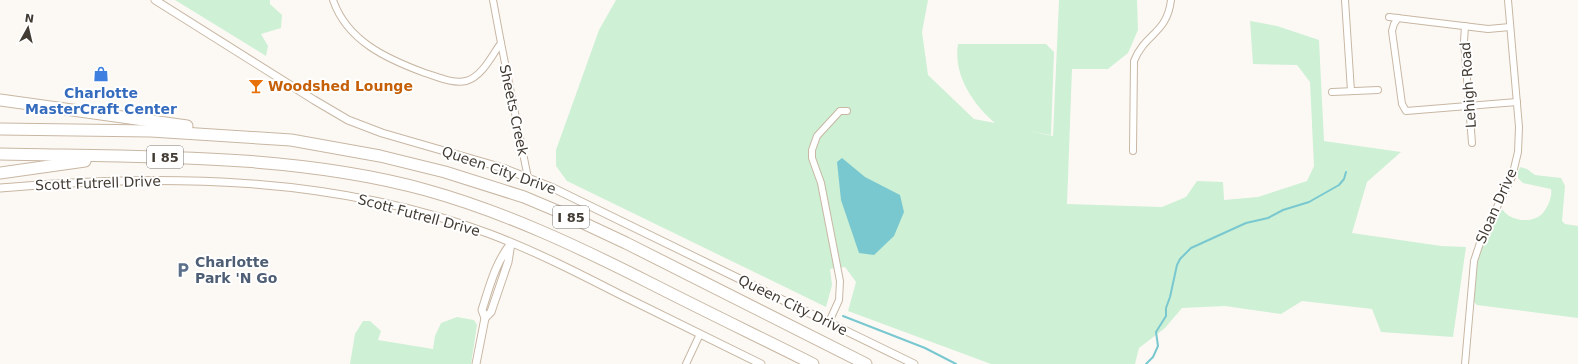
<svg xmlns="http://www.w3.org/2000/svg" width="1578" height="364" viewBox="0 0 1578 364" font-family="'DejaVu Sans',sans-serif">
	<style>
		.green { fill: #cef0d5 }
		.water { fill: #79c8d0 }
		.lines { fill: none; stroke-linecap: round; stroke-linejoin: round }
		.stream { stroke: #79c8d0; stroke-width: 2 }
		.minor-casing { stroke: #c8b7a3; stroke-width: 8 }
		.tertiary-casing { stroke: #c8b7a3; stroke-width: 9 }
		.motorway-casing { stroke: #c8b7a3; stroke-width: 13 }
		.minor { stroke: #fff; stroke-width: 6 }
		.tertiary { stroke: #fff; stroke-width: 7 }
		.motorway { stroke: #fff; stroke-width: 11 }
		.labels { text-anchor: middle; stroke-width: 4; stroke-linejoin: round; paint-order: stroke }
		.shield { fill: #fff; stroke: #7b7670; stroke-width: 1 }
		.shield-label { font-size: 13px; font-weight: bold; fill: #423b33 }
		.street-label { font-size: 14px; fill: #423b33; stroke: #fff }
		.food-label { font-size: 14px; font-weight: bold; fill: #c56008; stroke: #fff; text-anchor: start }
		.shop-label { font-size: 14px; font-weight: bold; fill: #366cbe; stroke: #fff }
		.service-label { font-size: 14px; font-weight: bold; fill: #4e5e75; stroke: #fff; text-anchor: start }
	</style>
	<rect width="100%" height="100%" fill="#fcf9f5"/>
	<!-- green -->
	<g class="green">
		<path d="M 175,0 L 270,0 L 270,4 L 282,15 L 281,28 L 261,34 L 268,46 L 266,56 Z"/>
		<path d="M 616,0 L 928,0 L 922,32 L 928,75 L 974,119 L 995,123 C 973,104 953,75 958,44 L 1046,44 L 1054,52 L 1051,135 L 1029,131 L 1053,136 L 1059,0 L 1137,0 L 1138,30 L 1128,53 L 1108,69 L 1072,69 L 1067,204 L 1162,207 L 1186,197 L 1197,181 L 1223,182 L 1224,200 L 1258,197 L 1307,181 L 1314,166 L 1310,82 L 1297,65 L 1253,64 L 1250,21 L 1277,26 L 1319,40 L 1324,141 L 1401,152 L 1367,182 L 1352,233 L 1441,246 L 1466,247 L 1453,337 L 1381,332 L 1372,309 L 1302,301 L 1281,314 L 1225,306 L 1182,308 L 1165,328 L 1139,348 L 1135,364 L 991,364 L 848,311 L 856,282 L 845,267 L 830,269 L 832,285 L 826,307 L 567,181 L 556,166 L 556,150 L 599,30 Z"/>
		<path d="M 1520,167 L 1527,169 L 1535,175 L 1561,178 L 1565,186 L 1562,221 L 1565,224 L 1578,226 L 1578,318 L 1477,305 L 1474,302 L 1477,261 L 1480,250 L 1496,214 L 1500,210 L 1503,210 C 1509,220 1528,223 1538,217 C 1546,213 1553,197 1551,189 L 1523,183 L 1518,178 L 1518,172 Z"/>
		<path d="M 457,317 L 474,320 L 477,325 L 471,364 L 350,364 L 355,334 L 363,321 L 370,321 L 381,331 L 378,340 L 433,349 L 435,336 L 441,323 Z"/>
	</g>
	<!-- water -->
	<path class="water" d="M 842,158 L 865,177 L 900,195 L 904,212 L 894,236 L 874,255 L 859,253 L 841,200 L 837,162 Z"/>
	<g class="lines">
		<!-- stream -->
		<g class="stream">
			<path d="M 843,316 L 925,348 L 956,364"/>
			<path d="M 1146,364 L 1153,357 L 1158,346 L 1156,332 L 1166,316 L 1166,308 L 1170,297 L 1177,265 L 1180,259 L 1191,248 L 1246,223 L 1268,218 L 1283,210 L 1309,202 L 1339,185 L 1344,179 L 1346,172"/>
		</g>
		<defs>
			<g id="minor">
				<path d="M 333,0 C 347,41 387,59 425,73 C 438,77 453,84 466,81 C 482,77 492,55 501,43 L 493,0"/>
				<path d="M 1345,0 L 1351,91"/>
				<path d="M 1389,17 L 1488,29 L 1510,27"/>
				<path d="M 1398,18 L 1394,24 L 1392,31 L 1402,104 L 1406,111 L 1517,102"/>
				<path d="M 1465,26 L 1464,41 L 1472,143"/>
				<path d="M 501,43 L 528,178"/>
				<path d="M 1332,92 L 1378,90"/>
				<path d="M 1133,151 L 1134,61 C 1145,33 1167,34 1171,0"/>
				<path d="M 829,322 L 839,300 L 840,281 L 821,183 L 812,158 L 812,150 L 817,136 L 840,111 L 847,111"/>
				<path d="M 686,364 L 700,334"/>
				<path d="M 1465,364 L 1474,261 L 1482,237 L 1512,177 L 1518,152 L 1519,127 L 1508,0"/>
			</g>
			<g id="tertiary">
				<path d="M 155,0 L 314,100 L 348,120 L 382,133 L 503,168 L 553,188 L 914,364"/>
				<path d="M 0,188 C 164,173 335,176 490,234 C 535,251 578,273 621,295 C 668,318 715,341 761,364"/>
				<path d="M 511,243 L 508,262 L 491,312 L 485,318 L 482,310 C 490,285 495,264 511,243 Z"/>
				<path d="M 476,364 L 485,318"/>
			</g>
			<g id="motorway">
				<path d="M 0,100 L 187,126"/>
				<path d="M 0,129 L 151,131 L 291,140 L 380,156 L 445,172 L 524,197 L 562,213 L 626,243 L 866,364"/>
				<path d="M 0,154 C 138,157 293,153 426,190 C 505,212 579,247 652,284 C 705,311 759,337 813,364"/>
				<path d="M 0,173 L 85,161"/>
			</g>
		</defs>
		<!-- minor casing -->
		<use href="#minor" class="minor-casing"/>
		<!-- tertiary casing -->
		<use href="#tertiary" class="tertiary-casing"/>
		<!-- motorway casing -->
		<use href="#motorway" class="motorway-casing"/>
		<!-- minor -->
		<use href="#minor" class="minor"/>
		<!-- tertiary -->
		<use href="#tertiary" class="tertiary"/>
		<!-- motorway -->
		<use href="#motorway" class="motorway"/>
	</g>
	<!-- icons -->
	<defs>
		<symbol id="shop-bare" viewBox="-9 -9 18 18"><path d="M-5-2.5h2.3a2.7 3.5 0 0 1 5.4 0H5L5.5 6h-11ZM-1.5-2.5h3a1.5 2.3 0 0 0-3 0Z" fill="#3f7fe0" stroke="#fff" stroke-width="2.5" paint-order="stroke"/></symbol>
		<symbol id="bar-bare" viewBox="-9 -9 18 18"><path d="M-6-5H6L.8 .8V4.5H3.5V6h-7V4.5H-.8V.8Z" fill="#e8710a" stroke="#fff" stroke-width="2.5" paint-order="stroke"/></symbol>
		<symbol id="parking-bare" viewBox="-9 -9 18 18"><path d="M-3.5-5.5H1a3.5 3.5 0 0 1 0 7H-1V5.5H-3.5ZM-1-3.4V-.6H.8a1.4 1.4 0 0 0 0-2.8Z" fill="#5c6f8a" stroke="#fff" stroke-width="2.5" paint-order="stroke"/></symbol>
	</defs>
	<g fill-rule="evenodd">
		<use href="#shop-bare" x="90" y="63" width="22" height="22"/>
		<use href="#bar-bare" x="245" y="75" width="22" height="22"/>
		<use href="#parking-bare" x="172" y="259" width="22" height="22"/>
	</g>
	<g class="labels">
		<!-- shield labels -->
		<g class="shield">
			<rect x="147" y="146" width="36" height="22" rx="3"/>
			<rect x="553" y="206" width="36" height="22" rx="3"/>
		</g>
		<g class="shield-label">
			<text x="165" y="162">I 85</text>
			<text x="571" y="222">I 85</text>
		</g>
		<!-- street labels -->
		<g class="street-label">
			<text transform="translate(1468 85) rotate(-94)" y="5">Lehigh Road</text>
			<text transform="translate(514 110) rotate(78)" y="5">Sheets Creek</text>
			<text transform="translate(499 170) rotate(19)" y="5">Queen City Drive</text>
			<text transform="translate(98 183) rotate(-2)" y="5">Scott Futrell Drive</text>
			<text transform="translate(1496 206) rotate(-66)" y="5">Sloan Drive</text>
			<text transform="translate(419 215) rotate(15)" y="5">Scott Futrell Drive</text>
			<text transform="translate(793 305) rotate(26)" y="5">Queen City Drive</text>
		</g>
		<!-- food labels -->
		<g class="food-label">
			<text x="268" y="91">Woodshed Lounge</text>
		</g>
		<!-- shop labels -->
		<g class="shop-label">
			<text x="101" y="98">Charlotte<tspan x="101" dy="16">MasterCraft Center</tspan></text>
		</g>
		<!-- service labels -->
		<g class="service-label">
			<text x="195" y="267">Charlotte<tspan x="195" dy="16">Park 'N Go</tspan></text>
		</g>
	</g>
	<!-- north arrow -->
	<g transform="translate(28 28) rotate(8)" stroke="#ffffff" stroke-width="3" paint-order="stroke">
	<path d="M0-3L7 15L0 10L-7 15Z" fill="#423b33"/>
	<text y="-6" font-size="11" font-weight="bold" text-anchor="middle" fill="#423b33">N</text>
	</g>
</svg>
